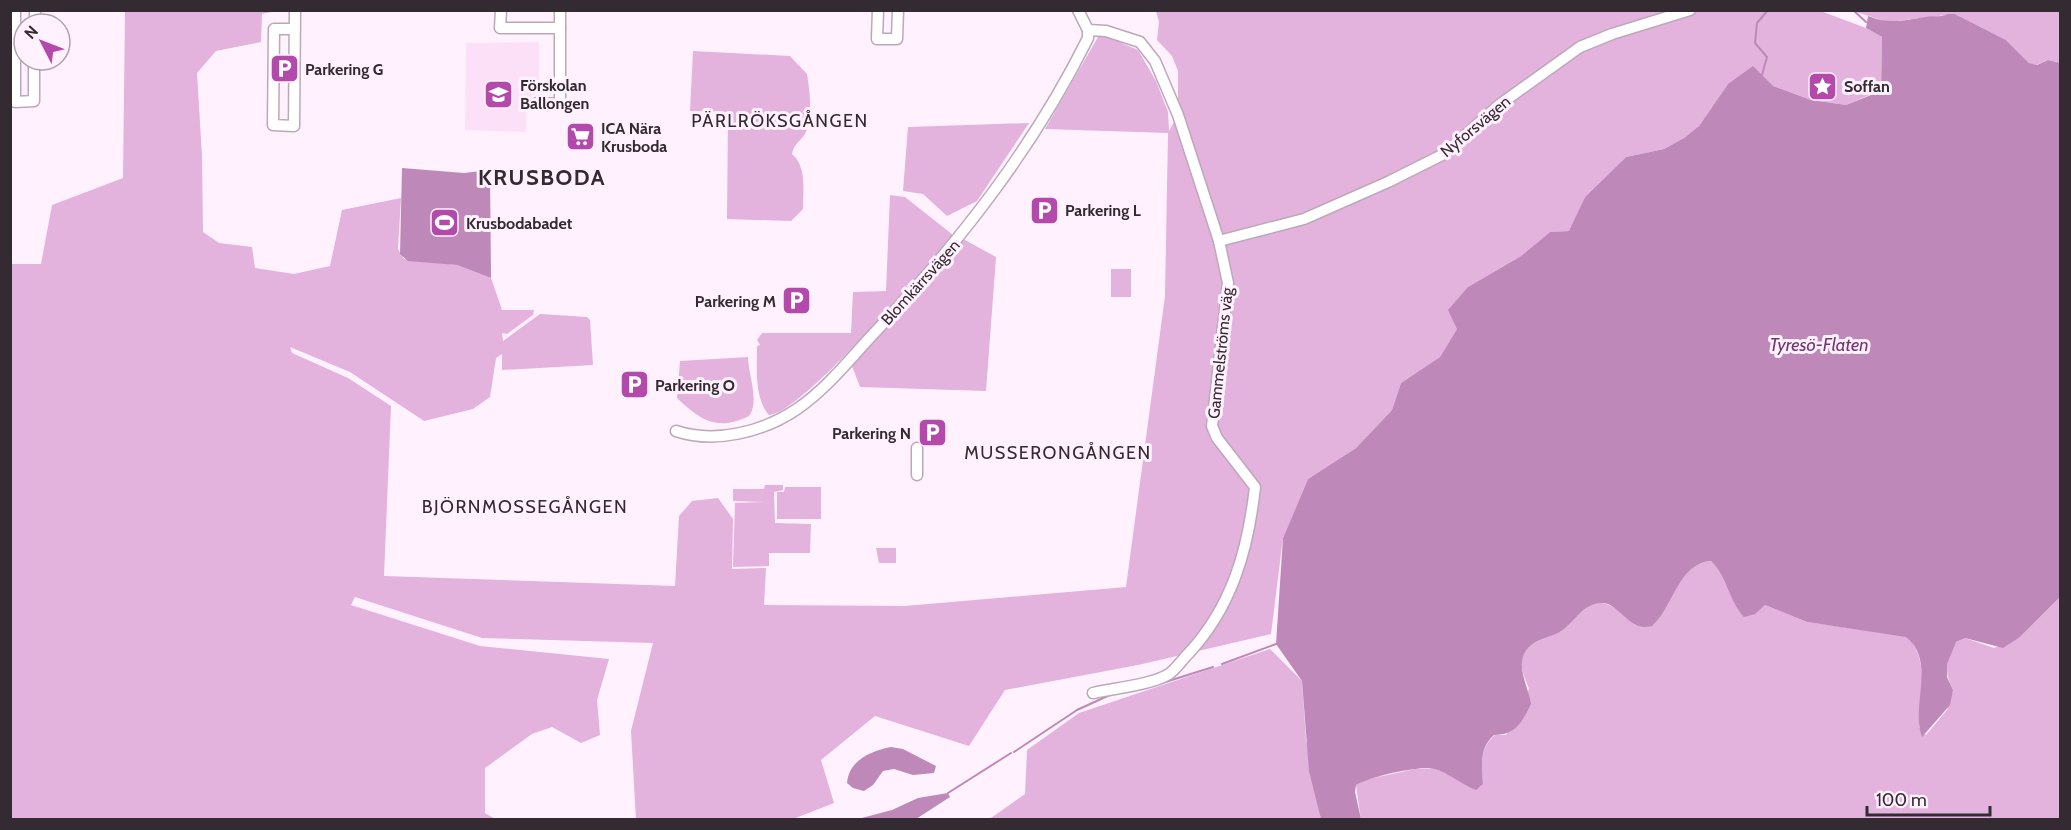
<svg xmlns="http://www.w3.org/2000/svg" width="2071" height="830" viewBox="0 0 2071 830" font-family="Cabin,sans-serif">
	<style>
		.built { fill: #fce0f8 }
		.green { fill: #e3b2dd }
		.water { fill: #be89b8 }
		.lines { fill: none; stroke-linecap: round; stroke-linejoin: round }
		.stream { stroke: #be89b8; stroke-width: 2 }
		.minor-casing { stroke: #bda8ba; stroke-width: 13 }
		.minor { stroke: #fff; stroke-width: 10 }
		.labels { text-anchor: middle; stroke-width: 6; stroke-linejoin: round; paint-order: stroke }
		.poi-label { font-size: 16px; font-weight: bold; fill: #342b32; stroke: #fff1fd; text-anchor: start }
		.street-label { font-size: 16px; fill: #342b32; stroke: #fff1fd }
		.neighbourhood-label { font-size: 18px; letter-spacing: 1.5px; fill: #342b32; stroke: #fff1fd }
		.water-label { font-size: 18px; font-style: italic; fill: #74346f; stroke: #fff1fd }
		.district-label { font-size: 22px; font-weight: bold; letter-spacing: 1.5px; fill: #342b32; stroke: #fff1fd }
	</style>
	<rect width="100%" height="100%" fill="#fff1fd"/>
	<!-- built -->
	<path class="built" d="M 539,42 L 539,83 L 527,104 L 526,132 L 465,130 L 466,43 Z"/>
	<!-- green -->
	<g class="green">
		<path d="M 1818,10 L 1866,28 L 1882,37 L 1881,90 L 1846,105 L 1811,100 L 1773,86 L 1728,84 L 1699,126 L 1684,138 L 1664,149 L 1626,157 L 1585,197 L 1570,231 L 1550,232 L 1521,256 L 1468,287 L 1457,329 L 1440,357 L 1401,383 L 1392,410 L 1356,448 L 1308,479 L 1283,538 L 1271,634 L 1138,665 L 1005,690 L 969,746 L 875,716 L 821,760 L 834,803 L 793,819 L 636,820 L 631,731 L 653,643 L 482,638 L 355,597 L 351,605 L 480,646 L 609,659 L 597,700 L 600,735 L 581,743 L 552,727 L 532,734 L 485,768 L 485,813 L 495,819 L 11,820 L 11,264 L 41,264 L 52,205 L 123,178 L 125,11 L 277,11 L 262,14 L 261,42 L 216,51 L 197,73 L 202,156 L 203,232 L 219,243 L 252,247 L 255,268 L 294,274 L 330,266 L 342,210 L 401,198 L 398,249 L 404,259 L 457,265 L 491,278 L 502,310 L 534,310 L 533,315 L 507,334 L 502,333 L 503,341 L 540,314 L 587,317 L 590,320 L 593,365 L 502,370 L 502,354 L 496,358 L 490,397 L 473,409 L 424,421 L 350,372 L 290,347 L 292,353 L 348,378 L 391,406 L 384,576 L 675,586 L 679,516 L 692,501 L 718,498 L 733,519 L 732,569 L 766,568 L 764,605 L 905,606 L 1126,587 L 1165,296 L 1168,133 L 1045,129 L 1098,37 L 1105,36 L 1138,50 L 1156,81 L 1168,112 L 1169,131 L 1178,115 L 1178,71 L 1172,56 L 1157,40 L 1159,22 L 1156,11 Z"/>
		<path d="M 1853,11 L 2060,11 L 2060,63 L 2048,60 L 2036,65 L 2029,63 L 2006,40 L 1955,14 L 1888,22 Z"/>
		<path d="M 693,51 L 790,56 L 807,74 C 810,92 813,117 805,134 C 800,142 794,143 792,154 C 807,167 803,190 803,209 L 791,221 L 727,219 L 728,112 L 690,111 Z"/>
		<path d="M 1029,123 L 977,201 L 947,216 L 923,194 L 903,191 L 908,127 Z"/>
		<path d="M 890,195 L 905,197 L 953,235 C 924,268 804,412 769,415 C 754,398 757,368 757,346 L 760,345 L 757,340 L 762,333 L 851,333 L 853,292 L 886,291 Z"/>
		<path d="M 963,239 L 996,257 L 986,391 L 860,387 L 852,366 Z"/>
		<rect x="1111" y="269" width="20" height="28"/>
		<path d="M 748,357 C 748,373 760,403 749,416 C 717,432 700,420 677,398 L 680,361 Z"/>
		<path d="M 765,485 L 783,485 L 783,490 L 774,492 L 775,523 L 811,524 L 810,553 L 769,553 L 769,566 L 733,567 L 735,503 L 764,502 L 733,501 L 733,489 L 764,489 Z"/>
		<path d="M 785,487 L 821,487 L 821,519 L 777,519 L 777,492 L 784,492 Z"/>
		<path d="M 876,548 L 896,548 L 896,563 L 879,563 Z"/>
		<path d="M 1711,561 L 1718,568 L 1741,613 L 1759,610 L 1765,605 L 1807,622 L 1906,636 C 1930,657 1921,700 1919,727 L 1926,735 L 1947,710 L 1953,690 C 1944,672 1945,658 1956,642 L 1965,638 L 1994,648 L 2020,637 L 2060,597 L 2060,819 L 1361,820 L 1356,785 L 1364,780 L 1415,769 L 1434,769 L 1483,784 C 1482,765 1479,748 1495,735 L 1506,735 L 1529,689 C 1525,678 1518,665 1524,653 C 1532,640 1547,639 1559,632 C 1573,625 1583,604 1599,603 C 1617,602 1629,626 1648,627 C 1672,611 1676,564 1711,561 Z"/>
		<path d="M 1270,649 L 1302,681 L 1306,739 L 1321,819 L 988,820 L 1025,794 L 1027,750 L 1079,713 Z"/>
	</g>
	<!-- water -->
	<g class="water">
		<path d="M 1948,14 L 1955,14 L 2006,40 L 2029,63 L 2037,65 L 2048,60 L 2060,63 L 2060,597 L 2020,637 L 2003,648 L 1965,638 L 1956,642 L 1947,664 L 1947,677 L 1953,690 L 1950,705 L 1922,737 C 1910,706 1937,662 1906,637 L 1807,622 L 1765,605 L 1755,614 L 1744,617 C 1729,601 1727,576 1711,561 C 1678,563 1673,608 1652,626 C 1633,632 1623,611 1608,604 C 1603,602 1595,603 1590,606 C 1580,610 1570,627 1558,633 C 1546,639 1531,640 1524,654 C 1517,669 1529,689 1531,704 C 1522,722 1516,735 1494,735 C 1479,748 1482,765 1483,784 L 1476,790 C 1462,785 1448,772 1434,769 C 1419,765 1369,777 1356,785 L 1355,792 L 1361,819 L 1321,819 L 1309,771 L 1302,681 L 1276,644 L 1283,538 L 1308,479 L 1356,448 L 1392,410 L 1401,383 L 1440,357 L 1457,329 L 1448,310 L 1468,287 L 1521,256 L 1550,232 L 1569,231 L 1585,197 L 1626,157 L 1664,149 L 1684,138 L 1699,126 L 1728,84 L 1753,66 L 1773,86 L 1811,100 L 1846,105 L 1881,91 L 1882,37 L 1866,28 L 1868,16 C 1887,24 1904,21 1925,17 C 1933,15 1938,18 1948,14 Z"/>
		<path d="M 402,168 L 464,173 L 490,170 L 491,278 L 457,265 L 408,261 L 400,254 Z"/>
		<path d="M 891,747 L 903,749 L 936,766 L 934,773 L 913,775 L 894,769 L 883,771 L 873,785 L 864,791 L 853,788 L 847,783 C 849,760 871,751 891,747 Z"/>
		<path d="M 948,793 L 950,797 L 916,819 L 858,819 L 892,810 L 918,798 Z"/>
	</g>
	<g class="lines">
		<!-- stream -->
		<g class="stream">
			<path d="M 1853,10 L 1866,22"/>
			<path d="M 1762,75 L 1767,57 L 1755,43 L 1757,23 L 1768,10"/>
			<path d="M 1222,664 L 1276,644"/>
			<path d="M 1159,684 L 1213,667"/>
			<path d="M 1014,752 L 1077,710 L 1112,694"/>
			<path d="M 948,793 L 1011,753"/>
		</g>
		<defs>
			<g id="minor">
				<path d="M 15,10 L 15,102 L 34,101 L 34,60"/>
				<path d="M 501,10 L 500,28 L 560,28"/>
				<path d="M 878,10 L 877,39 L 897,39 L 898,10"/>
				<path d="M 1078,10 L 1088,30"/>
				<path d="M 35,24 L 35,10"/>
				<path d="M 295,29 L 274,29 L 273,125 L 294,126 L 295,10"/>
				<path d="M 1088,30 L 1106,31 L 1140,42 L 1155,61 L 1178,115 L 1219,241 L 1228,283 L 1212,426 L 1217,438 L 1255,487 C 1248,550 1232,607 1188,654 C 1182,660 1176,669 1169,674 C 1151,685 1115,688 1093,693"/>
				<path d="M 537,103 L 560,104 L 560,10"/>
				<path d="M 1219,241 L 1304,219 L 1388,182 L 1446,153 L 1499,105 L 1580,47 L 1612,34 L 1690,10"/>
				<path d="M 676,431 C 715,444 763,432 797,409 C 828,388 852,356 878,329 C 961,240 1034,147 1088,38 L 1088,30"/>
				<path d="M 917,475 L 917,448"/>
			</g>
		</defs>
		<!-- minor casing -->
		<use href="#minor" class="minor-casing"/>
		<!-- minor -->
		<use href="#minor" class="minor"/>
	</g>
	<!-- icons -->
	<defs>
		<symbol id="parking-square" viewBox="-11 -11 22 22"><rect x="-9" y="-9" width="18" height="18" rx="4" fill="#b349ab" stroke="#fff1fd"/><path d="M-3.5-5.5H1a3.5 3.5 0 0 1 0 7H-1V5.5H-3.5ZM-1-3.4V-.6H.8a1.4 1.4 0 0 0 0-2.8Z" fill="#fff"/></symbol>
		<symbol id="sight-square" viewBox="-11 -11 22 22"><rect x="-9" y="-9" width="18" height="18" rx="4" fill="#b349ab" stroke="#fff1fd"/><path d="M0-6L1.8-2.2L6-1.7L2.9 1.2L3.7 5.4L0 3.3L-3.7 5.4L-2.9 1.2L-6-1.7L-1.8-2.2Z" fill="#fff"/></symbol>
		<symbol id="school-square" viewBox="-11 -11 22 22"><rect x="-9" y="-9" width="18" height="18" rx="4" fill="#b349ab" stroke="#fff1fd"/><path d="M0-5L7-2L0 1L-7-2ZM-4 1L0 2.5L4 1V4Q0 6-4 4Z" fill="#fff"/></symbol>
		<symbol id="supermarket-square" viewBox="-11 -11 22 22"><rect x="-9" y="-9" width="18" height="18" rx="4" fill="#b349ab" stroke="#fff1fd"/><path d="M-6-5.5h2.5l.6 2H6L4.5 2H-2.5L-4.4-4H-6ZM-1.5 3.2a1.3 1.3 0 1 0 .1 0ZM3 3.2a1.3 1.3 0 1 0 .1 0Z" fill="#fff"/></symbol>
		<symbol id="stadium-square" viewBox="-11 -11 22 22"><rect x="-9" y="-9" width="18" height="18" rx="4" fill="#b349ab" stroke="#fff1fd"/><path d="M0-5a6.5 5 0 1 0 0 10a6.5 5 0 1 0 0-10ZM-3.5-1.8h7v3.6h-7Z" fill="#fff"/></symbol>
	</defs>
	<g fill-rule="evenodd">
		<use href="#parking-square" x="268" y="52" width="33" height="33"/>
		<use href="#sight-square" x="1806" y="70" width="33" height="33"/>
		<use href="#school-square" x="482" y="78" width="33" height="33"/>
		<use href="#supermarket-square" x="564" y="120" width="33" height="33"/>
		<use href="#parking-square" x="1028" y="194" width="33" height="33"/>
		<use href="#stadium-square" x="428" y="206" width="33" height="33"/>
		<use href="#parking-square" x="780" y="284" width="33" height="33"/>
		<use href="#parking-square" x="618" y="368" width="33" height="33"/>
		<use href="#parking-square" x="916" y="416" width="33" height="33"/>
	</g>
	<g class="labels">
		<!-- poi labels -->
		<g class="poi-label">
			<text x="305" y="75">Parkering G</text>
			<text x="520" y="91">Förskolan<tspan x="520" dy="18">Ballongen</tspan></text>
			<text x="1844" y="92">Soffan</text>
			<text x="601" y="134">ICA Nära<tspan x="601" dy="18">Krusboda</tspan></text>
			<text x="1065" y="216">Parkering L</text>
			<text x="466" y="229">Krusbodabadet</text>
			<text x="776" y="307" text-anchor="end">Parkering M</text>
			<text x="655" y="391">Parkering O</text>
			<text x="911" y="439" text-anchor="end">Parkering N</text>
		</g>
		<!-- street labels -->
		<g class="street-label">
			<text transform="translate(1475 126) rotate(-40)" y="6">Nyforsvägen</text>
			<text transform="translate(920 282) rotate(-48)" y="6">Blomkärrsvägen</text>
			<text transform="translate(1220 353) rotate(-84)" y="6">Gammelströms väg</text>
		</g>
		<!-- neighbourhood labels -->
		<g class="neighbourhood-label">
			<text x="780" y="127">PÄRLRÖKSGÅNGEN</text>
			<text x="1058" y="459">MUSSERONGÅNGEN</text>
			<text x="525" y="513">BJÖRNMOSSEGÅNGEN</text>
		</g>
		<!-- water labels -->
		<g class="water-label">
			<text x="1819" y="351">Tyresö-Flaten</text>
		</g>
		<!-- district labels -->
		<g class="district-label">
			<text x="542" y="185">KRUSBODA</text>
		</g>
	</g>
	<!-- border -->
	<rect width="2071" height="830" fill="none" stroke="#342b32" stroke-width="24"/>
	<!-- north arrow -->
	<g transform="translate(42 42) rotate(312)"><circle r="28" fill="#fff1fd" stroke="#aea2ac" stroke-width="1.5"/>
	<path d="M0-4.5L10 22L0 15L-10 22Z" fill="#b349ab"/>
	<text y="-9" font-size="16" font-weight="bold" text-anchor="middle" fill="#342b32">N</text>
	</g>
	<!-- scale -->
	<path d="M1867 806v9h123v-9" fill="none" stroke="#342b32" stroke-width="3"/>
	<text x="1876" y="806" font-size="18" fill="#342b32" stroke="#fff1fd" stroke-width="4.5" paint-order="stroke">100 m</text>
</svg>
